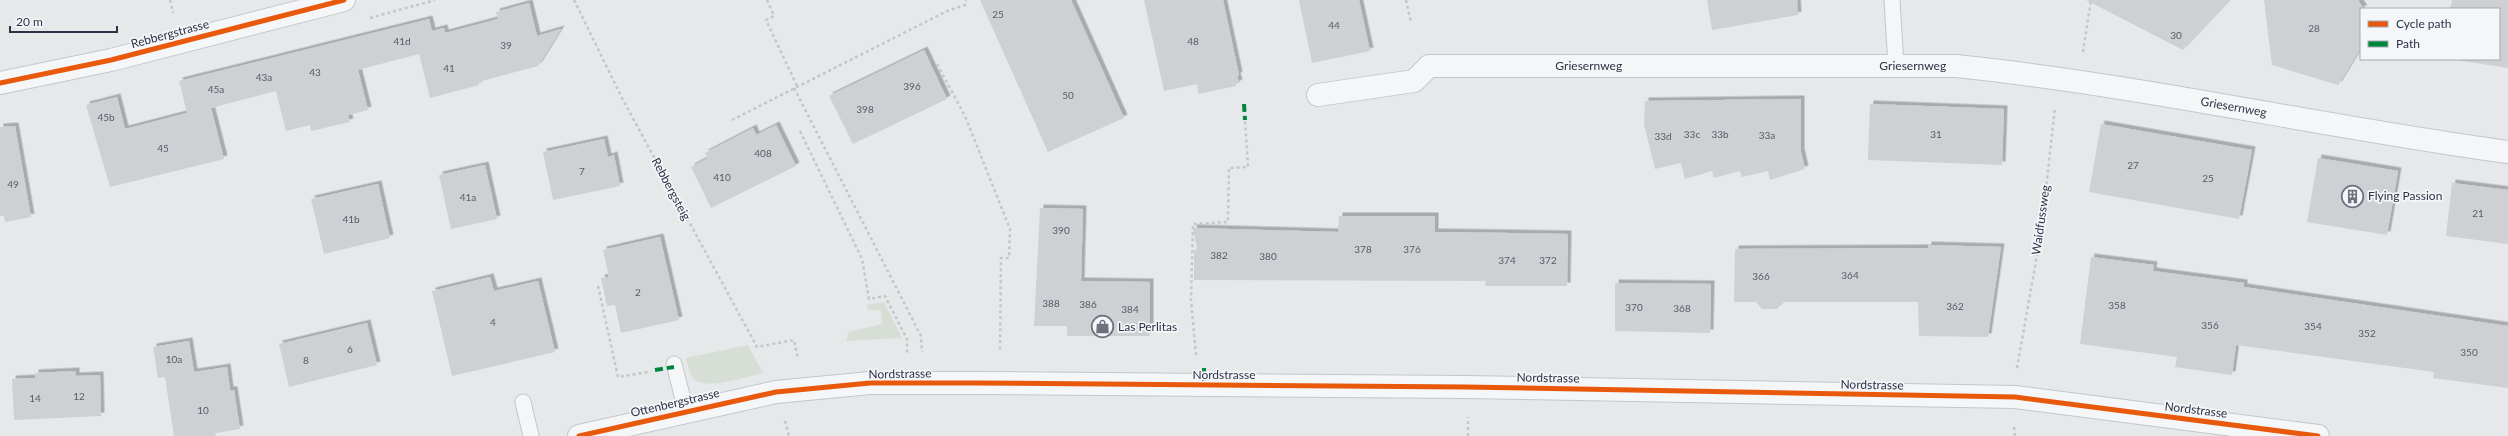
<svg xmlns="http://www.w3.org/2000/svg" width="2508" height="436" viewBox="0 0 2508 436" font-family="Lato,sans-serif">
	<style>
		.green { fill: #d6ded6 }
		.building { fill: #ced0d3; filter: url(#shadow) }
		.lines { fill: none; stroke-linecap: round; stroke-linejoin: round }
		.service-casing { stroke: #c4c6c8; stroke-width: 17 }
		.minor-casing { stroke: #c4c6c8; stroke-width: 24 }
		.path { stroke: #c5c6ca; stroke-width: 2.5; stroke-dasharray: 3 3; stroke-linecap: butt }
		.service { stroke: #f5f6f7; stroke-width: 15 }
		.minor { stroke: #f5f6f7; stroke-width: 22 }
		.quiet { stroke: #00873e; stroke-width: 4; stroke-dasharray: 8 4; stroke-linecap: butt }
		.cycleway-casing { stroke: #f4f6f9; stroke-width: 8 }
		.cycleway { stroke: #e8590c; stroke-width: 5 }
		.labels { text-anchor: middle; stroke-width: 3.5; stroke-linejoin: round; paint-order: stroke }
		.number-label { font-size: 10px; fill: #545c69 }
		.street-label { font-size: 12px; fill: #2b3445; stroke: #f4f6f9 }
		.poi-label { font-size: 12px; fill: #2b3445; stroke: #f4f6f9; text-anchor: start }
	</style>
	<defs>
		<filter id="shadow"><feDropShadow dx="3.5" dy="-3.5" stdDeviation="0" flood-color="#0004"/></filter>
	</defs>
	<rect width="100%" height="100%" fill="#e6e8ea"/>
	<!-- green -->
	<g class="green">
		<path d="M 884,302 L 902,338 L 846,341 L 849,332 L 882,324 L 881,310 L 868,310 L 867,305 Z"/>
		<path d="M 748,345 L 763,373 C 748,376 704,392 693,378 C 689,373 688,364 686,358 Z"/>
	</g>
	<!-- building -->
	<g class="building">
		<path d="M 980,0 L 1071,0 L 1124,118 L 1048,152 Z"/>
		<path d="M 1144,0 L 1223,0 L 1239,75 L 1237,76 L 1239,83 L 1236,84 L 1236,86 L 1198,94 L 1197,84 L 1164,91 Z"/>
		<path d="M 1299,0 L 1359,0 L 1370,51 L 1312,63 Z"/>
		<path d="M 1707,0 L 1797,0 L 1798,15 L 1712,30 Z"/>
		<path d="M 2086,0 L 2230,0 L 2183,50 Z"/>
		<path d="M 2264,0 L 2358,0 L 2364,9 L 2361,9 L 2361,48 L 2338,85 L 2272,65 Z"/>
		<path d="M 2452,0 L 2508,0 L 2508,68 L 2450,59 L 2499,59 L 2499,9 L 2450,9 Z"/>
		<path d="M 529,3 L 537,36 L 561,29 L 538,66 L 478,82 L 479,85 L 430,98 L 419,54 L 358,70 L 368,110 L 348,115 L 350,122 L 311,131 L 310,125 L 286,131 L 276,91 L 211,108 L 224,159 L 110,187 L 86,105 L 117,97 L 125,129 L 187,113 L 179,81 L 429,19 L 432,31 L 444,28 L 445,33 L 498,19 L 496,12 Z"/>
		<path d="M 924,50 L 947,99 L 853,144 L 829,96 Z"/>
		<path d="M 1801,99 L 1801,152 L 1805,169 L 1770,180 L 1768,171 L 1742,177 L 1740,171 L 1714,178 L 1712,171 L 1685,179 L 1681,163 L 1655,169 L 1644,125 L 1645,101 Z"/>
		<path d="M 1870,104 L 2004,109 L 2002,165 L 1868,160 Z"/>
		<path d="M 2101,124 L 2252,150 L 2239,219 L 2089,192 Z"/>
		<path d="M 776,125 L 796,166 L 711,208 L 691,167 L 708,158 L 705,153 L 753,128 L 756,135 Z"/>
		<path d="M 15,126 L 31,217 L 5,222 L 4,216 L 0,216 L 0,127 Z"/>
		<path d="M 604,139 L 608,157 L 614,155 L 620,186 L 553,200 L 543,152 Z"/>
		<path d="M 2318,158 L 2398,171 L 2387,235 L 2307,222 Z"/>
		<path d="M 485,165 L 497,219 L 451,229 L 439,175 Z"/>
		<path d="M 2452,183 L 2508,190 L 2508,244 L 2446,236 Z"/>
		<path d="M 378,184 L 390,238 L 324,254 L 311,199 Z"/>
		<path d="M 1040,208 L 1083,209 L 1081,281 L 1150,282 L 1150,336 L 1067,336 L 1067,326 L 1034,326 Z"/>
		<path d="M 1339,216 L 1435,216 L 1435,232 L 1568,234 L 1567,286 L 1485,286 L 1486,281 L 1194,280 L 1194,250 L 1197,249 L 1193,228 L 1338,232 Z"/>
		<path d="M 660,237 L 679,320 L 621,333 L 615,305 L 607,306 L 601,278 L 609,277 L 603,250 Z"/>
		<path d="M 1928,245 L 2001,247 L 1988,337 L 1919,336 L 1918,302 L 1783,302 L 1777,309 L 1762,309 L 1756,302 L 1734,302 L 1735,249 L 1928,248 Z"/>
		<path d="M 2091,257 L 2154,265 L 2153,271 L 2244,283 L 2244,287 L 2508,326 L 2508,388 L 2433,378 L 2434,372 L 2236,345 L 2232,375 L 2175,367 L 2177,357 L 2080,344 Z"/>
		<path d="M 490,277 L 494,291 L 538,281 L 555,352 L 452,376 L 432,291 Z"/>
		<path d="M 1615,283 L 1711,284 L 1710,333 L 1615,331 Z"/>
		<path d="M 367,323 L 377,365 L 289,387 L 279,344 Z"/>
		<path d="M 189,341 L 194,372 L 227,367 L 230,390 L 234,390 L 240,429 L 215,433 L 216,436 L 174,436 L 165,377 L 158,378 L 153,347 Z"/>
		<path d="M 76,371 L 76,376 L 100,375 L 101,416 L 14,420 L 12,379 L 35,378 L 35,373 Z"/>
	</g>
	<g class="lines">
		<defs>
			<g id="service">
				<path d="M 1892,0 L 1896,66"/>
				<path d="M 674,364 L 686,411"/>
				<path d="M 523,402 L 531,436"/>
			</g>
			<g id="minor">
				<path d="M 0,83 L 111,60 L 344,0"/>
				<path id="s1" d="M 1318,95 L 1414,81 L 1429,66 L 1956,66 C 2141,85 2323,127 2508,152"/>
				<path d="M 579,436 L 776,392 L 870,383 L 975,383 L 1465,387 L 2015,397 L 2318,436"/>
			</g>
		</defs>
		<!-- service casing -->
		<use href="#service" class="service-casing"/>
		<!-- minor casing -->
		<use href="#minor" class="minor-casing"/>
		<!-- path -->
		<g class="path">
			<path d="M 170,0 L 173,13"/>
			<path d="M 574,0 L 623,100 L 757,347 L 794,340 L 798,359"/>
			<path d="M 767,0 L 774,16 L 766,20 L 797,86"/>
			<path d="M 1406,0 L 1411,22"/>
			<path d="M 370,18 L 435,0"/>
			<path d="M 2083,52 L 2091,0"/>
			<path d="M 937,64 L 965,116 L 1010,229 L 1009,258 L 1001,258 L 1000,352"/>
			<path d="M 794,88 L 921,336 L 922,352"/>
			<path d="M 732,120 L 947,11 L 965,5 L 966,0"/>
			<path d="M 800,131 L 862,259 L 869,299 L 885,296 L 907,339 L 907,354"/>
			<path d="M 598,286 L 618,377 L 648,372"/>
			<path d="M 1196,355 L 1191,300 L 1193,224 L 1228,222 L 1229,168 L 1248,167 L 1245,120"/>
			<path d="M 2017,368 L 2041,233 L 2055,108"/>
			<path d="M 785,421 L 789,436"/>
			<path d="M 2014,427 L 2015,436"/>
			<path d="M 1468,436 L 1468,417"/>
		</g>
		<!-- service -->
		<use href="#service" class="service"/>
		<!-- minor -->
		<use href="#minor" class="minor"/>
		<!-- quiet -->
		<g class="quiet">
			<path d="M 1244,104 L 1245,120"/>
			<path d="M 655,370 L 674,367"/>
			<path d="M 1204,385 L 1204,368"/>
		</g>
		<defs>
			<g id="cycleway">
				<path d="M 0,83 L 111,60 L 344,0"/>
				<path d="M 579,436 L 776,392 L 870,383 L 975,383 L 1465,387 L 2015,397 L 2318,436"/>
			</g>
		</defs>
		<!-- cycleway casing -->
		<use href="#cycleway" class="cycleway-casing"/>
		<!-- cycleway -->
		<use href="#cycleway" class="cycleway"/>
	</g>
	<!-- icons -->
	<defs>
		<symbol id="building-ring" viewBox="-11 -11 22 22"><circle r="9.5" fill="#f4f6f9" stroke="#6c737f" stroke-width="1.5"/><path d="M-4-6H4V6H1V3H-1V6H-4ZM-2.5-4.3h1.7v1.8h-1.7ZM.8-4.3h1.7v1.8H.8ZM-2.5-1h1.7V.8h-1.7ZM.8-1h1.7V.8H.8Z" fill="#6c737f"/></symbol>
		<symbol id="shop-ring" viewBox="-11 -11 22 22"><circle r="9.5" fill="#f4f6f9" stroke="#6c737f" stroke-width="1.5"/><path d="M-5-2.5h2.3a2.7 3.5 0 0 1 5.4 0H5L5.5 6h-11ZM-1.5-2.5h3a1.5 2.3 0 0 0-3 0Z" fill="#6c737f"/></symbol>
	</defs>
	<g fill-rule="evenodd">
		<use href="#building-ring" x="2340" y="184" width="25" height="25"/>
		<use href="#shop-ring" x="1090" y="314" width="25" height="25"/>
	</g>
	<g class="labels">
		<!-- number labels -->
		<g class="number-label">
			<text x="998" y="18">25</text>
			<text x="1334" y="29">44</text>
			<text x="2314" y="32">28</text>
			<text x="2176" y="39">30</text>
			<text x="402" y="45">41d</text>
			<text x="1193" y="45">48</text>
			<text x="506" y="49">39</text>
			<text x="449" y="72">41</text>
			<text x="315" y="76">43</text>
			<text x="264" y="81">43a</text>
			<text x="912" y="90">396</text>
			<text x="216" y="93">45a</text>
			<text x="1068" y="99">50</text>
			<text x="865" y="113">398</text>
			<text x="106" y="121">45b</text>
			<text x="1692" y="138">33c</text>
			<text x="1720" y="138">33b</text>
			<text x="1936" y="138">31</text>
			<text x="1767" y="139">33a</text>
			<text x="1663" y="140">33d</text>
			<text x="163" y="152">45</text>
			<text x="763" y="157">408</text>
			<text x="2133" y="169">27</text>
			<text x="582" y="175">7</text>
			<text x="722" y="181">410</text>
			<text x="2208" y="182">25</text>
			<text x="13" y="188">49</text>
			<text x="468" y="201">41a</text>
			<text x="2478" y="217">21</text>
			<text x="351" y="223">41b</text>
			<text x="1061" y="234">390</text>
			<text x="1363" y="253">378</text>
			<text x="1412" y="253">376</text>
			<text x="1219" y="259">382</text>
			<text x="1268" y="260">380</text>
			<text x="1507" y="264">374</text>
			<text x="1548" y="264">372</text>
			<text x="1850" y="279">364</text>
			<text x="1761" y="280">366</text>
			<text x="638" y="296">2</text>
			<text x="1051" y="307">388</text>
			<text x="1088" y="308">386</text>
			<text x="2117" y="309">358</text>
			<text x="1955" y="310">362</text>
			<text x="1634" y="311">370</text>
			<text x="1682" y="312">368</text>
			<text x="1130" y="313">384</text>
			<text x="493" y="326">4</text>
			<text x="2210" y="329">356</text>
			<text x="2313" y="330">354</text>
			<text x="2367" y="337">352</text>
			<text x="350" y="353">6</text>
			<text x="2469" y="356">350</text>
			<text x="174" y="363">10a</text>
			<text x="306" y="364">8</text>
			<text x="79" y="400">12</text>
			<text x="35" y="402">14</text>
			<text x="203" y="414">10</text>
		</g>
		<!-- street labels -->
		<g class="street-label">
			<text transform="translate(170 34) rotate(-15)" y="4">Rebbergstrasse</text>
			<text dy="4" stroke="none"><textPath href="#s1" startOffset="278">Griesernweg</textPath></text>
			<text dy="4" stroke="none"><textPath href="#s1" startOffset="602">Griesernweg</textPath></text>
			<text dy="4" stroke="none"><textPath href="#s1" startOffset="926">Griesernweg</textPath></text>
			<text transform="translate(671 189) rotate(62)" y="4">Rebbergsteig</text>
			<text transform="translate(2041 220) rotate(-82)" y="4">Waidfussweg</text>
			<text transform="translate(900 374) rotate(-1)" y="4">Nordstrasse</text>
			<text x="1224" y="379">Nordstrasse</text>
			<text transform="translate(1548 378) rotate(1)" y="4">Nordstrasse</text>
			<text transform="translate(1872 385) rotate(1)" y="4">Nordstrasse</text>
			<text transform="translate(675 403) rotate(-13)" y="4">Ottenbergstrasse</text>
			<text transform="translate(2196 410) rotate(7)" y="4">Nordstrasse</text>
		</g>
		<!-- poi labels -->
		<g class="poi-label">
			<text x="2368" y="200">Flying Passion</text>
			<text x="1118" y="331">Las Perlitas</text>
		</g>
	</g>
	<!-- legend -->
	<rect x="2360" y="8" width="140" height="52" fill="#f4f6f9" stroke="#a4a8b1"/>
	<rect x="2368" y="21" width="20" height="6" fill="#e8590c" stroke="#a4a8b1"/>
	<text x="2396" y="28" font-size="12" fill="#2b3445">Cycle path</text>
	<rect x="2368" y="41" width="20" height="6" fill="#00873e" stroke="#a4a8b1"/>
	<text x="2396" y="48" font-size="12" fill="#2b3445">Path</text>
	<!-- scale -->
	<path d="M10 26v6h107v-6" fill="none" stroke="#2b3445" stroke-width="2"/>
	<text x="16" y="26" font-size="12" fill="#2b3445" stroke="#f4f6f9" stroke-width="3" paint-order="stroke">20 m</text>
</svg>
